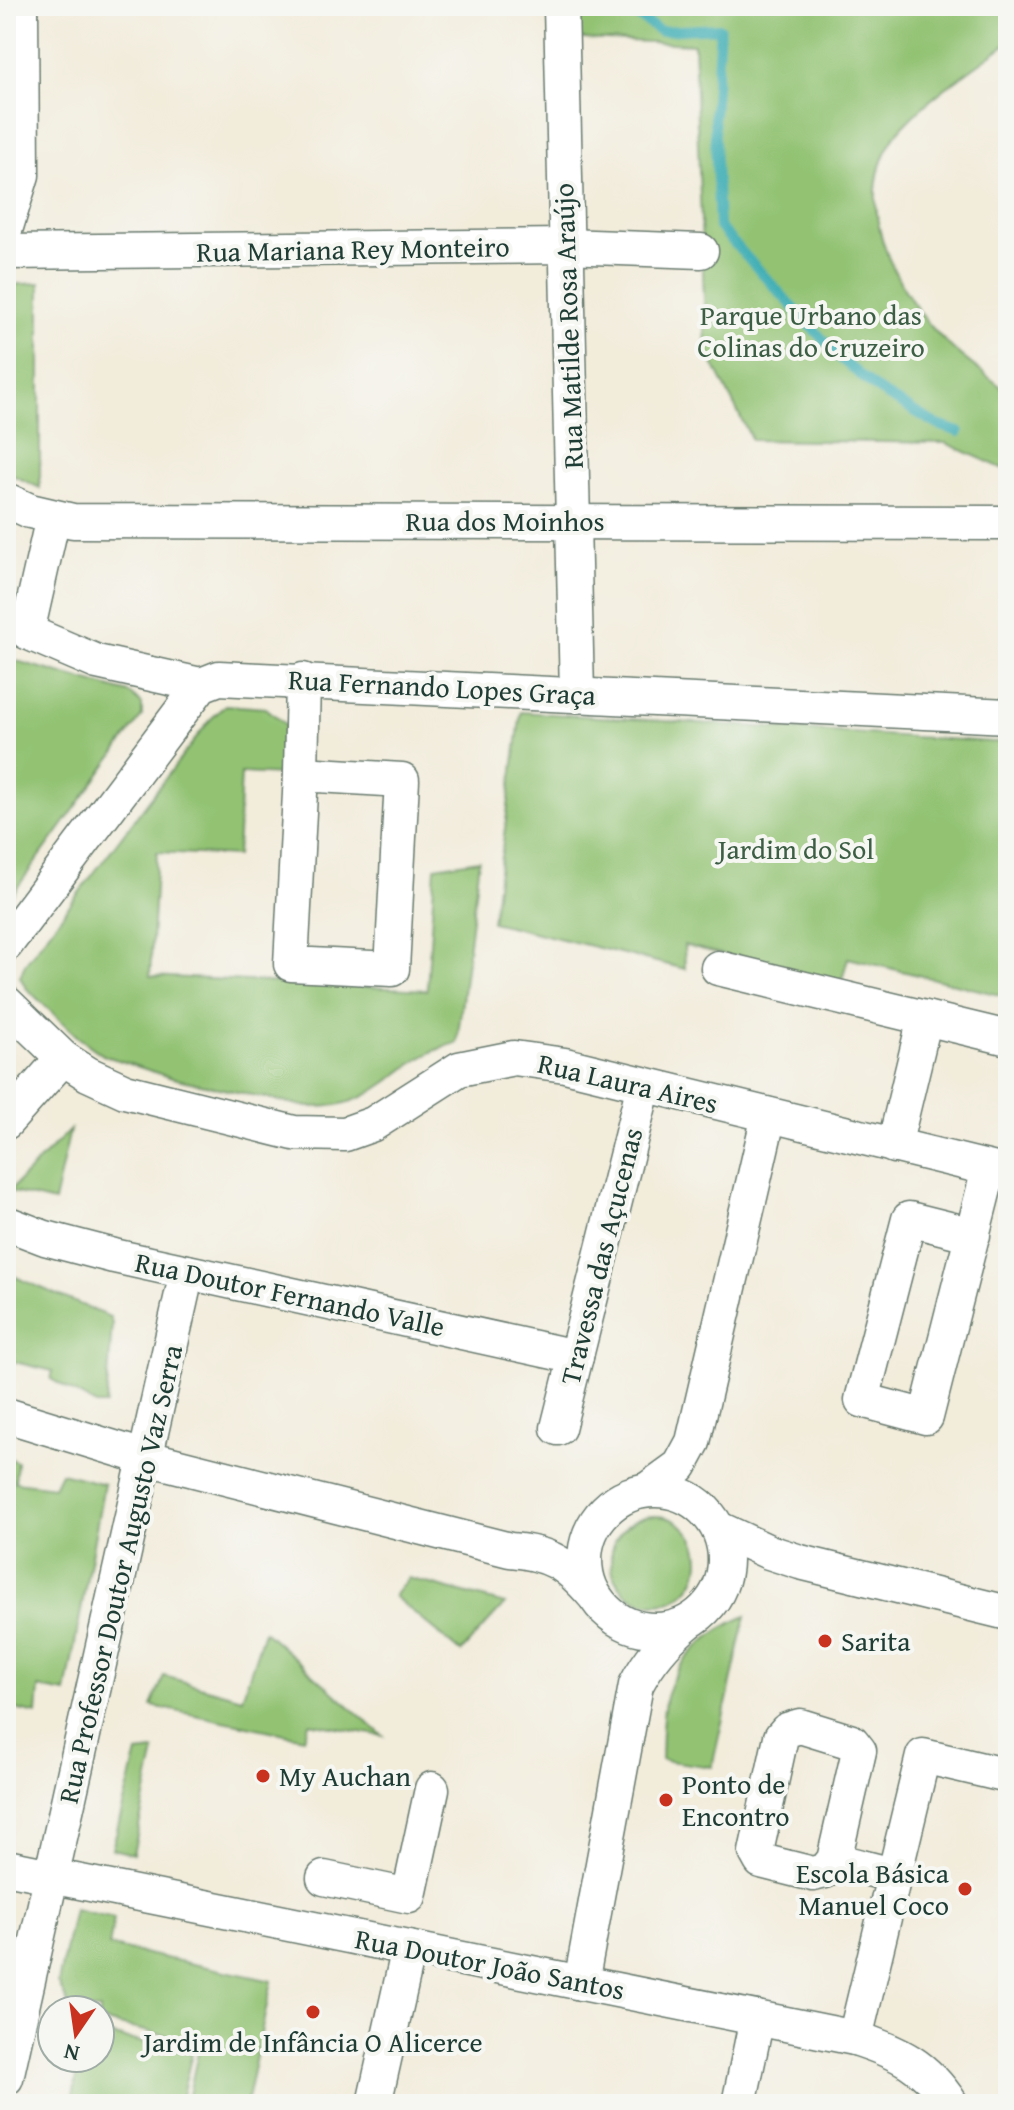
<svg xmlns="http://www.w3.org/2000/svg" width="1014" height="2110" viewBox="0 0 1014 2110" font-family="'Gentium Book Plus',serif">
	<style>
		.green { fill: #92c272; stroke: #588053; stroke-width: 2 }
		.lines { fill: none; stroke-linecap: round; stroke-linejoin: round }
		.stream { stroke: #39abb2; stroke-width: 10 }
		.minor-casing { stroke: #697a6e; stroke-width: 37 }
		.minor { stroke: #fff; stroke-width: 34 }
		.poi-dot { fill: #c8321e; stroke: #f6f6f2; stroke-width: 3 }
		.labels { text-anchor: middle; stroke-width: 8; stroke-linejoin: round; paint-order: stroke }
		.street-label { font-size: 28px; fill: #1f3d34; stroke: #f6f6f2 }
		.park-label { font-size: 28px; fill: #3c5e44; stroke: #f6f6f2 }
		.poi-label { font-size: 28px; fill: #1f3d34; stroke: #f6f6f2; text-anchor: start }
	</style>
	<rect width="100%" height="100%" fill="#f6f6f2"/>
	<filter id="ink" filterUnits="userSpaceOnUse"><feTurbulence type="fractalNoise" baseFrequency=".0125" numOctaves="2"/><feDisplacementMap in="SourceGraphic" scale="16" xChannelSelector="R" yChannelSelector="G"/><feConvolveMatrix kernelMatrix="1 2 1 2 8 2 1 2 1" color-interpolation-filters="sRGB"/></filter>
	<filter id="wash" filterUnits="userSpaceOnUse"><feTurbulence type="fractalNoise" baseFrequency=".006" numOctaves="4" result="noise"/><feDisplacementMap in="SourceGraphic" scale="32" xChannelSelector="R" yChannelSelector="G"/><feGaussianBlur stdDeviation="1.8" result="paint"/><feColorMatrix in="noise" values="0 0 0 0 0 0 0 0 0 0 0 0 0 0 0 0 0 1.4 0 .05"/><feComposite in="paint" operator="in"/></filter>
	<g filter="url(#wash)">
		<rect width="100%" height="100%" fill="#f2ecdb"/>
		<!-- green -->
		<g class="green">
			<path d="M 561,6 L 1008,6 L 1008,43 C 972,69 933,94 903,126 C 842,193 895,296 951,347 C 968,363 989,377 1008,392 L 1008,471 L 946,443 L 752,440 L 706,349 L 694,44 L 561,38 Z"/>
			<path d="M 40,283 L 40,488 L 6,472 L 6,285 Z"/>
			<path d="M 6,658 L 129,693 L 142,704 L 142,716 L 6,903 Z"/>
			<path d="M 225,705 L 266,708 L 285,724 L 283,775 L 241,773 L 237,856 L 157,852 L 150,976 L 427,990 L 435,867 L 479,860 L 457,1043 C 395,1058 385,1109 308,1107 L 172,1078 L 103,1055 L 78,1037 L 26,988 L 20,977 L 25,964 L 209,721 Z"/>
			<path d="M 521,712 L 1008,743 L 1008,997 L 848,958 L 841,983 L 684,945 L 685,969 L 492,922 Z"/>
			<path d="M 70,1130 L 54,1202 L 9,1191 Z"/>
			<path d="M 6,1273 L 110,1317 L 112,1324 L 106,1405 L 96,1405 L 51,1379 L 53,1371 L 6,1360 Z"/>
			<path d="M 6,1456 L 17,1462 L 15,1482 L 54,1487 L 61,1473 L 104,1484 L 66,1693 L 39,1688 L 37,1714 L 6,1707 Z"/>
			<circle cx="655" cy="1560" r="44"/>
			<path d="M 408,1578 L 505,1604 L 461,1652 L 394,1596 Z"/>
			<path d="M 746,1616 L 712,1767 L 661,1760 C 662,1740 661,1717 666,1697 C 676,1659 712,1630 746,1616 Z"/>
			<path d="M 264,1631 L 383,1736 L 309,1723 L 304,1738 L 152,1706 L 164,1676 L 242,1698 Z"/>
			<path d="M 155,1751 L 133,1854 L 112,1849 L 137,1753 Z"/>
			<path d="M 74,1909 L 114,1918 L 109,1946 L 272,1981 L 246,2104 L 187,2104 L 200,2043 L 100,2021 L 100,2010 L 71,2010 L 58,1983 Z"/>
			<path d="M 100,2033 L 192,2053 L 180,2104 L 71,2104 L 81,2058 L 100,2058 Z"/>
		</g>
		<g class="lines">
			<!-- stream -->
			<path class="stream" d="M 622,6 L 660,31 L 720,28 L 714,116 L 719,227 L 842,360 L 879,391 L 938,425 L 959,432"/>
		</g>
	</g>
	<g filter="url(#ink)">
		<g class="lines">
			<defs>
				<g id="minor">
					<path d="M 561,6 L 577,694"/>
					<path d="M 6,227 L 22,175 L 21,6"/>
					<path d="M 6,252 L 565,246 L 701,251"/>
					<path d="M 6,500 L 30,511 L 73,521 L 1008,523"/>
					<path d="M 53,517 L 27,632 L 97,662 L 201,685"/>
					<path d="M 301,774 L 402,780 L 392,969 L 291,964 Z"/>
					<path d="M 301,774 L 303,680"/>
					<path d="M 6,944 L 201,685 L 219,678 L 1008,716"/>
					<path d="M 718,968 L 1008,1038"/>
					<path d="M 6,1003 L 63,1058 L 88,1074 L 125,1091 L 294,1133 L 345,1134 L 373,1124 L 459,1069 L 514,1058 L 565,1065 L 1008,1173"/>
					<path d="M 6,1122 L 63,1058"/>
					<path d="M 894,1146 L 925,1018"/>
					<path d="M 6,1223 L 45,1238 L 114,1256 L 576,1357"/>
					<path d="M 973,1235 L 909,1219 L 862,1400 L 926,1417 L 989,1169"/>
					<path d="M 6,1415 L 147,1458 L 510,1550 C 550,1553 567,1564 593,1594"/>
					<path d="M 558,1428 L 644,1085"/>
					<circle cx="655" cy="1560" r="70"/>
					<path d="M 647,1490 L 680,1466 L 693,1442 L 769,1115"/>
					<path d="M 719,1529 L 769,1552 L 800,1562 L 1008,1613"/>
					<path d="M 834,1860 L 825,1871 L 813,1874 L 761,1861 L 756,1852 L 781,1737 L 787,1730 L 800,1726 L 852,1742 L 859,1751 L 834,1860 L 892,1875"/>
					<path d="M 6,1867 L 855,2038 C 898,2052 926,2065 951,2104"/>
					<path d="M 324,1878 L 409,1896 L 432,1789"/>
					<path d="M 581,1983 L 636,1685 C 649,1660 665,1641 687,1623"/>
					<path d="M 855,2038 L 923,1756 L 1008,1776"/>
					<path d="M 6,2078 L 187,1272"/>
					<path d="M 374,2104 L 409,1948"/>
					<path d="M 739,2104 L 757,2018"/>
				</g>
			</defs>
			<!-- minor casing -->
			<use href="#minor" class="minor-casing"/>
			<!-- minor -->
			<use href="#minor" class="minor"/>
		</g>
	</g>
	<!-- markers -->
	<g class="poi-dot">
		<circle cx="825" cy="1641" r="8"/>
		<circle cx="263" cy="1776" r="8"/>
		<circle cx="666" cy="1800" r="8"/>
		<circle cx="965" cy="1889" r="8"/>
		<circle cx="313" cy="2012" r="8"/>
	</g>
	<g class="labels">
		<!-- street labels -->
		<g class="street-label">
			<text transform="translate(353 249) rotate(-1)" y="10">Rua Mariana Rey Monteiro</text>
			<text transform="translate(568 326) rotate(-92)" y="10">Rua Matilde Rosa Araújo</text>
			<text x="505" y="531">Rua dos Moinhos</text>
			<text transform="translate(442 687) rotate(3)" y="10">Rua Fernando Lopes Graça</text>
			<text transform="translate(628 1083) rotate(13)" y="10">Rua Laura Aires</text>
			<text transform="translate(601 1256) rotate(-76)" y="10">Travessa das Açucenas</text>
			<text transform="translate(290 1294) rotate(12)" y="10">Rua Doutor Fernando Valle</text>
			<text transform="translate(120 1574) rotate(-77)" y="10">Rua Professor Doutor Augusto Vaz Serra</text>
			<text transform="translate(490 1964) rotate(11)" y="10">Rua Doutor João Santos</text>
		</g>
		<!-- park labels -->
		<g class="park-label">
			<text x="811" y="325">Parque Urbano das<tspan x="811" dy="32">Colinas do Cruzeiro</tspan></text>
			<text x="796" y="859">Jardim do Sol</text>
		</g>
		<!-- poi labels -->
		<g class="poi-label">
			<text x="841" y="1651">Sarita</text>
			<text x="279" y="1786">My Auchan</text>
			<text x="682" y="1794">Ponto de<tspan x="682" dy="32">Encontro</tspan></text>
			<text x="949" y="1883" text-anchor="end">Escola Básica<tspan x="949" dy="32">Manuel Coco</tspan></text>
			<text x="313" y="2052" text-anchor="middle">Jardim de Infância O Alicerce</text>
		</g>
	</g>
	<!-- margin -->
	<rect width="1014" height="2110" fill="none" stroke="#f6f6f2" stroke-width="32"/>
	<!-- north arrow -->
	<g transform="translate(76 2034) rotate(193)"><circle r="38" fill="#f6f6f2" stroke="#a0aca6" stroke-width="2"/>
	<path d="M0-6L14 30L0 20L-14 30Z" fill="#c8321e"/>
	<text y="-12" font-size="22" font-weight="bold" text-anchor="middle" fill="#1f3d34">N</text>
	</g>
</svg>
